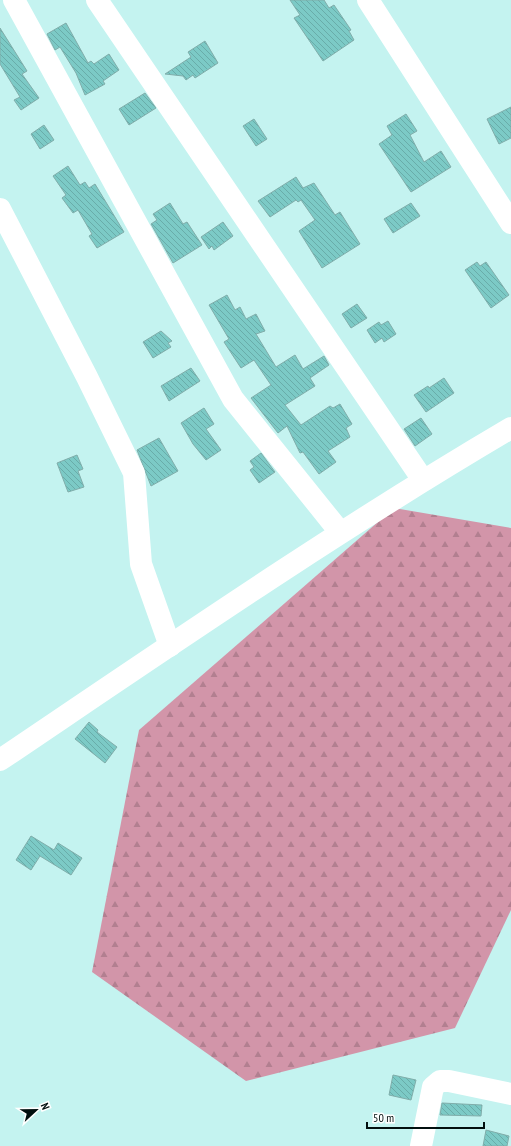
<svg xmlns="http://www.w3.org/2000/svg" width="511" height="1146" viewBox="0 0 511 1146" font-family="'PT Sans Narrow',sans-serif">
	<style>
		.forest { fill: url(#forest-firs) }
		.building { fill: url(#building-back-hatch); stroke: #80adaa }
		.lines { fill: none; stroke-linecap: round; stroke-linejoin: round }
		.minor { stroke: #fff; stroke-width: 22 }
	</style>
	<defs>
		<pattern id="forest-firs" width="22" height="20" patternUnits="userSpaceOnUse"><rect width="22" height="20" fill="#d295a9"/><path d="M5 1l3.5 6h-7zM16 11l3.5 6h-7z" fill="#b27f90"/></pattern>
		<pattern id="building-back-hatch" width="6" height="6" patternUnits="userSpaceOnUse"><rect width="6" height="6" fill="#7ccac6"/><path d="M-1 5l2 2M0 0l6 6M5-1l2 2" fill="none" stroke="#69aca9"/></pattern>
	</defs>
	<rect width="100%" height="100%" fill="#c4f3f0"/>
	<!-- forest -->
	<path class="forest" d="M 394,508 L 511,528 L 511,910 L 455,1028 L 246,1081 L 92,972 L 139,730 Z"/>
	<!-- building -->
	<g class="building">
		<path d="M 290,0 L 324,0 L 329,8 L 334,5 L 351,30 L 349,31 L 354,40 L 323,61 L 294,18 L 300,15 Z"/>
		<path d="M 66,23 L 88,63 L 91,61 L 94,64 L 109,54 L 119,70 L 103,81 L 105,84 L 85,95 L 76,73 L 60,47 L 55,50 L 47,34 Z"/>
		<path d="M 0,28 L 27,71 L 22,74 L 39,98 L 21,110 L 14,100 L 20,97 L 0,64 Z"/>
		<path d="M 205,41 L 218,63 L 195,78 L 193,75 L 186,80 L 183,76 L 165,74 L 191,57 L 188,52 Z"/>
		<path d="M 145,93 L 156,108 L 129,125 L 119,109 Z"/>
		<path d="M 511,107 L 511,138 L 499,144 L 487,119 Z"/>
		<path d="M 406,114 L 417,131 L 410,135 L 424,162 L 441,151 L 451,167 L 411,192 L 379,144 L 392,135 L 387,126 Z"/>
		<path d="M 254,119 L 267,139 L 256,146 L 243,126 Z"/>
		<path d="M 44,125 L 54,140 L 40,149 L 31,134 Z"/>
		<path d="M 68,166 L 80,185 L 85,182 L 89,188 L 95,184 L 124,232 L 97,248 L 89,236 L 92,234 L 78,210 L 73,213 L 62,198 L 66,195 L 53,176 Z"/>
		<path d="M 296,177 L 303,188 L 314,183 L 335,215 L 340,212 L 360,244 L 322,268 L 299,231 L 315,220 L 301,200 L 298,202 L 296,200 L 270,217 L 258,201 Z"/>
		<path d="M 170,203 L 183,224 L 187,222 L 202,245 L 173,263 L 151,224 L 157,220 L 153,214 Z"/>
		<path d="M 411,203 L 420,216 L 393,233 L 384,219 Z"/>
		<path d="M 223,222 L 233,236 L 214,250 L 212,246 L 209,249 L 201,237 Z"/>
		<path d="M 477,262 L 480,266 L 486,262 L 509,295 L 491,308 L 465,270 Z"/>
		<path d="M 227,295 L 235,310 L 240,307 L 246,319 L 256,314 L 265,331 L 256,334 L 276,367 L 295,355 L 303,369 L 324,356 L 329,365 L 310,378 L 315,386 L 285,405 L 301,425 L 330,406 L 333,408 L 340,404 L 352,424 L 346,428 L 350,437 L 328,451 L 336,462 L 319,474 L 303,452 L 300,453 L 287,426 L 278,433 L 251,398 L 271,385 L 254,360 L 241,368 L 224,342 L 229,339 L 209,305 Z"/>
		<path d="M 357,304 L 367,318 L 351,328 L 342,314 Z"/>
		<path d="M 388,321 L 396,334 L 384,342 L 382,338 L 375,343 L 367,330 L 379,322 L 381,325 Z"/>
		<path d="M 161,331 L 172,341 L 168,343 L 171,347 L 153,358 L 143,342 Z"/>
		<path d="M 191,368 L 200,381 L 169,401 L 161,386 Z"/>
		<path d="M 444,378 L 454,393 L 426,412 L 414,395 L 428,386 L 429,388 Z"/>
		<path d="M 204,408 L 214,424 L 206,429 L 221,450 L 206,460 L 193,444 L 181,423 Z"/>
		<path d="M 421,418 L 432,434 L 415,446 L 404,429 Z"/>
		<path d="M 159,438 L 178,471 L 151,486 L 137,450 Z"/>
		<path d="M 261,453 L 275,472 L 259,483 L 250,470 L 254,467 L 250,461 Z"/>
		<path d="M 77,455 L 83,469 L 78,471 L 84,487 L 68,492 L 57,463 Z"/>
		<path d="M 89,722 L 98,730 L 97,732 L 117,747 L 105,763 L 75,739 Z"/>
		<path d="M 31,836 L 54,850 L 58,843 L 82,858 L 71,875 L 40,856 L 31,870 L 16,860 Z"/>
		<path d="M 393,1075 L 416,1080 L 411,1100 L 389,1095 Z"/>
		<path d="M 442,1103 L 482,1105 L 481,1116 L 440,1115 Z"/>
		<path d="M 486,1130 L 509,1136 L 507,1146 L 483,1146 Z"/>
	</g>
	<g class="lines">
		<!-- minor -->
		<g class="minor">
			<path d="M 14,0 L 233,399 L 340,532"/>
			<path d="M 97,0 L 423,480"/>
			<path d="M 368,0 L 511,223"/>
			<path d="M 0,209 L 87,377 L 134,473 L 141,564 L 170,646"/>
			<path d="M 0,760 C 169,646 336,531 511,428"/>
			<path d="M 421,1146 L 433,1087 L 440,1081 L 449,1081 L 511,1094"/>
		</g>
	</g>
	<!-- north arrow -->
	<g transform="translate(36 1110) rotate(68)" stroke="#ffffff" stroke-width="3" paint-order="stroke">
	<path d="M0-3L7 15L0 10L-7 15Z" fill="#010f0f"/>
	<text y="-6" font-size="11" font-weight="bold" text-anchor="middle" fill="#010f0f">N</text>
	</g>
	<!-- scale -->
	<path d="M367 1122v6h117v-6" fill="none" stroke="#010f0f" stroke-width="2"/>
	<text x="373" y="1122" font-size="12" fill="#010f0f" stroke="#ffffff" stroke-width="3" paint-order="stroke">50 m</text>
</svg>
